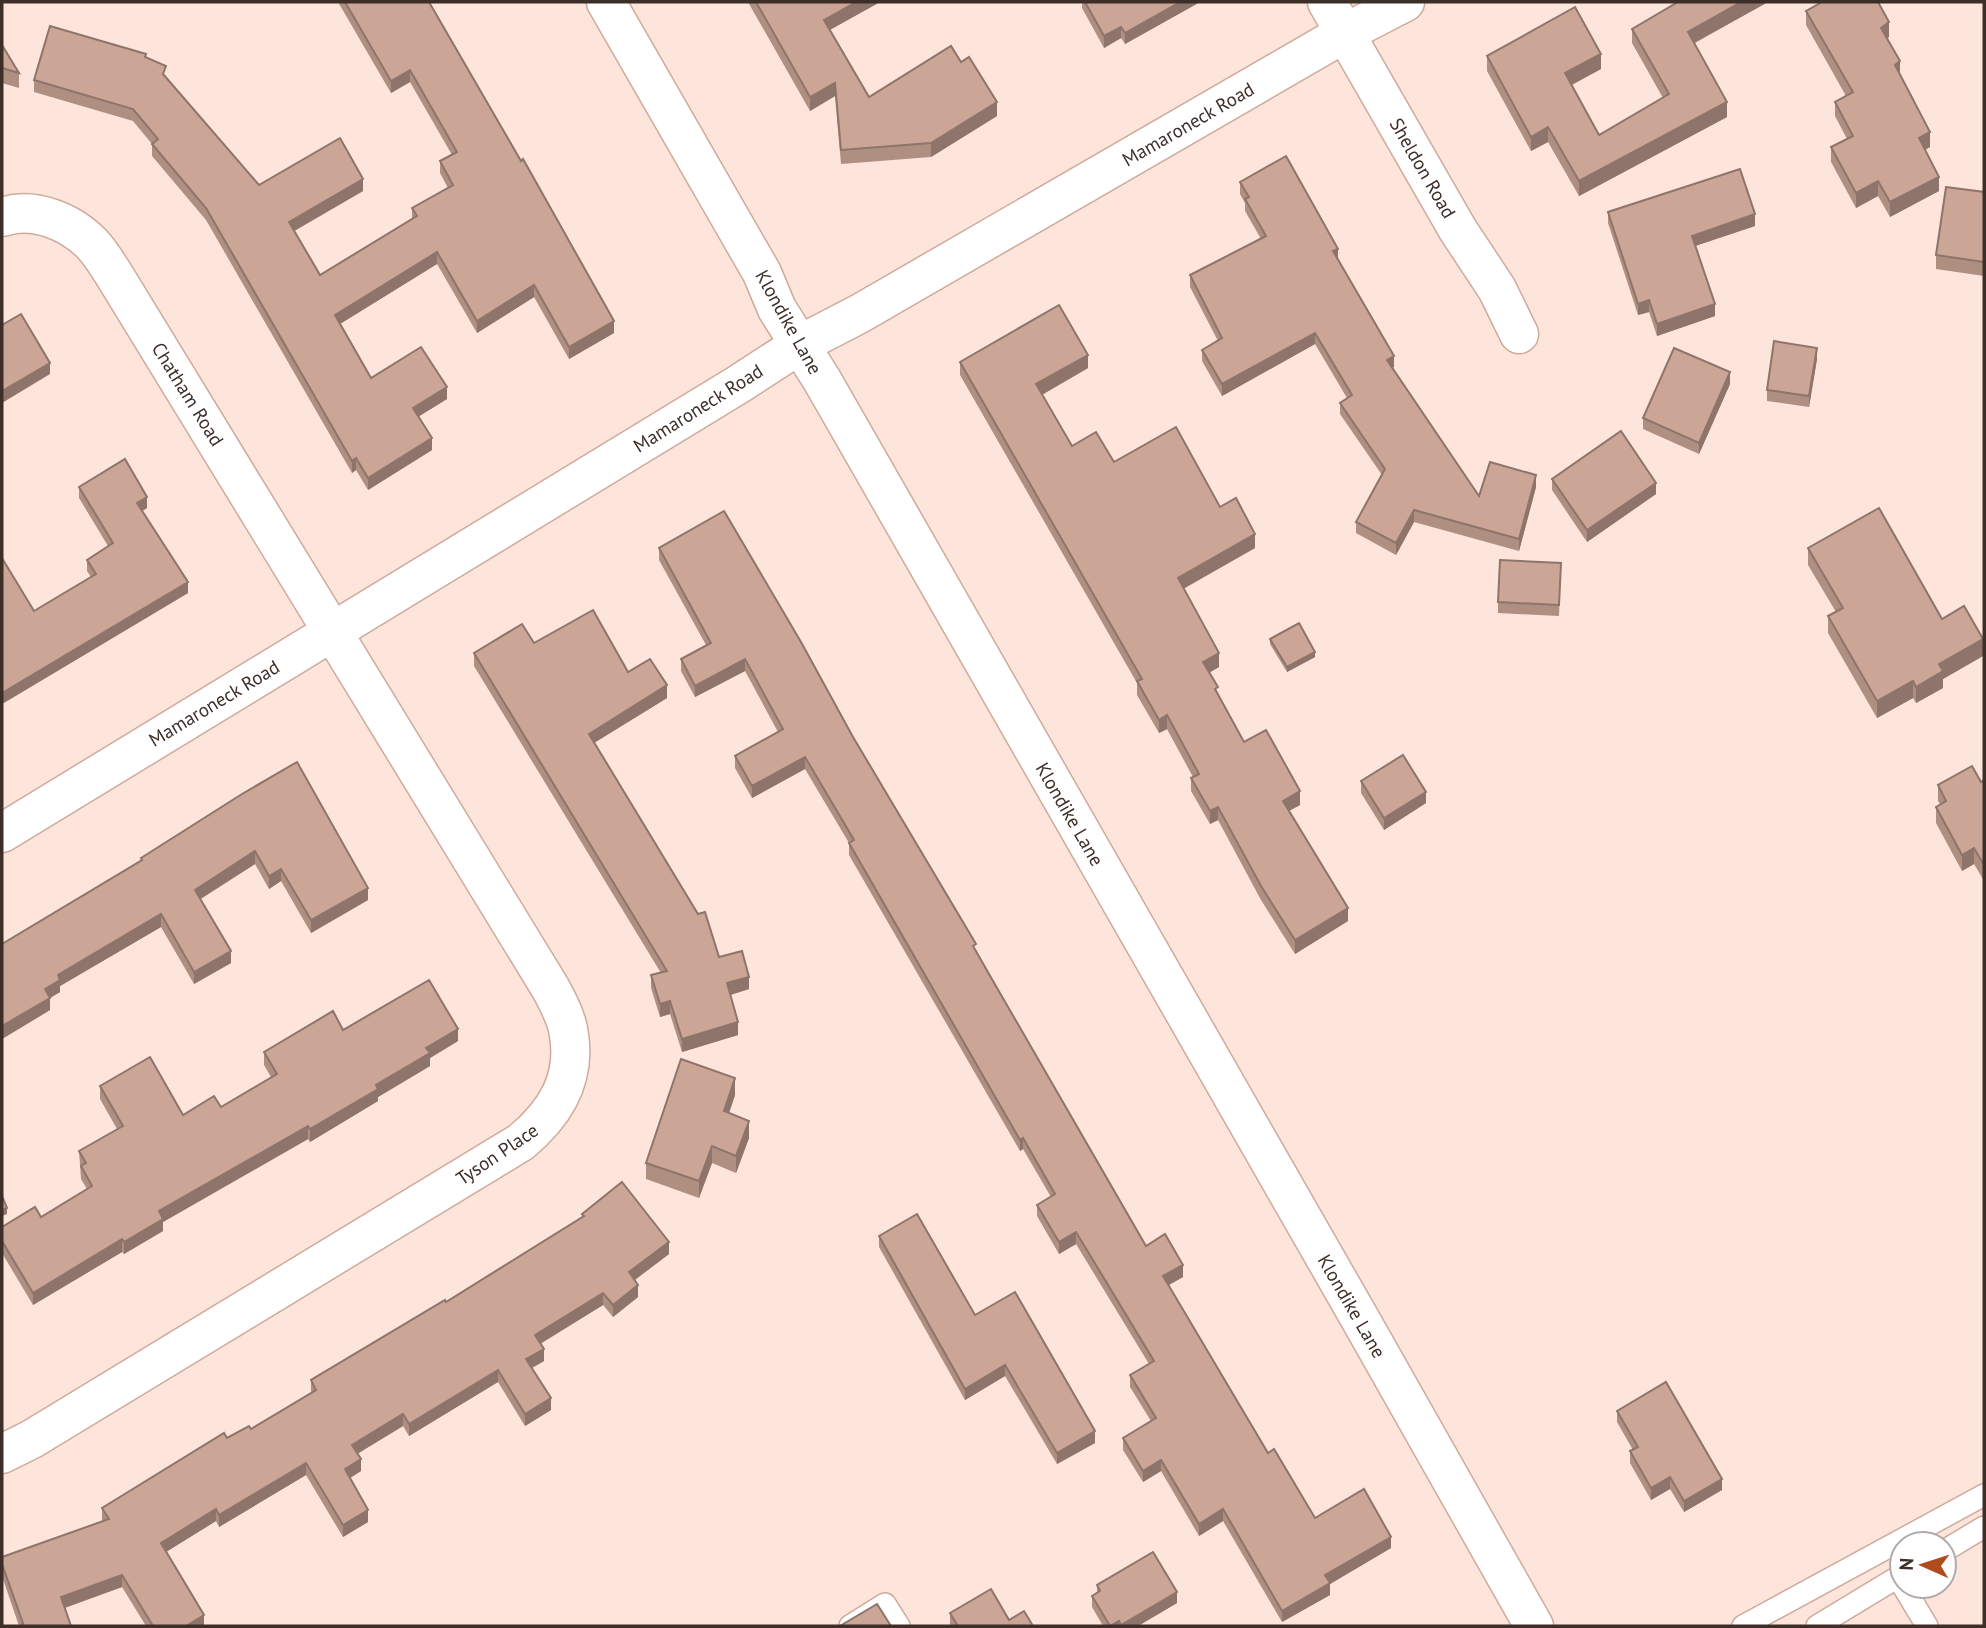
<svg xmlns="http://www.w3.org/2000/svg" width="1986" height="1628" viewBox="0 0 1986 1628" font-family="'PT Sans',sans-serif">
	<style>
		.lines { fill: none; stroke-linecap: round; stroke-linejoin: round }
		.service-casing { stroke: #cfaa9b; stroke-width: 24 }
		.minor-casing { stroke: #cfaa9b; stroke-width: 41 }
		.tertiary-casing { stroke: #cfaa9b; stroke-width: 41 }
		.service { stroke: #fff; stroke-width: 21 }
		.minor { stroke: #fff; stroke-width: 38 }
		.tertiary { stroke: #fff; stroke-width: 38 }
		.wall { fill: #af8f82 }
		.shaded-wall { fill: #8e746a }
		.building { fill: #cba697; stroke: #8e746a; stroke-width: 2 }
		.labels { text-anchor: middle; stroke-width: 7; stroke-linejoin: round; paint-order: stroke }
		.street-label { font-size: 19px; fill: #3d2e28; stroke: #fff }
	</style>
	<rect width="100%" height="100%" fill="#fde5dc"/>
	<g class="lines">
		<defs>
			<g id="service">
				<path d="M 1944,1551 L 1984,1527"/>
				<path d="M 1903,1586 L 1927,1626"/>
				<path d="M 850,1626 L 885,1604 L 899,1626"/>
				<path d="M 1743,1626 L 1984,1495"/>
				<path d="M 1817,1626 L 1898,1577 L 1902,1583"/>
			</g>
			<g id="minor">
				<path d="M 1327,2 L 1458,230 L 1497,289 L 1519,334"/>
				<path d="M 2,217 C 34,206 71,222 93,245 C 102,255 109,267 116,278 L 551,989 C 558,1002 565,1015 568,1029 C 578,1078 556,1113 521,1142 L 32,1439 L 2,1454"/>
				<path d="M 2,833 L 739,384 L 799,345 L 859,314 L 1345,33 L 1405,2"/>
			</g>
			<path id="tertiary" d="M 606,2 L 762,273 L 777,309 L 822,380 L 1359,1317 L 1534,1626"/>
		</defs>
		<!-- service casing -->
		<use href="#service" class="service-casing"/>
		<!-- minor casing -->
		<use href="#minor" class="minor-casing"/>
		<!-- tertiary casing -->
		<use href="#tertiary" class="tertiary-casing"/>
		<!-- service -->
		<use href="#service" class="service"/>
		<!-- minor -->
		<use href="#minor" class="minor"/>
		<!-- tertiary -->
		<use href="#tertiary" class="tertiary"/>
	</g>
	<!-- wall -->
	<g class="wall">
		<path d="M 338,2 L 429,2 L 614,333 L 569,359 L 534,297 L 477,333 L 437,264 L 340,324 L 371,378 L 447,399 L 419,416 L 432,450 L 368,490 L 356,470 L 352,473 L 206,220 L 152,156 L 152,144 L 133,121 L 34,92 L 34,80 L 146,58 L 166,78 L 259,185 L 363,191 L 294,231 L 320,275 L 412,218 L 412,208 L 448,188 L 440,173 L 440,161 L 452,155 L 410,82 L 391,93 Z"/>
		<path d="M 748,2 L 880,2 L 830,30 L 869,97 L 961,62 L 997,116 L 931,157 L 841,164 L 835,96 L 810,111 Z"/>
		<path d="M 1082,2 L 1200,2 L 1125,44 L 1121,38 L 1104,48 L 1082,8 Z"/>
		<path d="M 1768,2 L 1695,43 L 1727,117 L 1579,196 L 1548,142 L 1531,151 L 1487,71 L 1487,56 L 1601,69 L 1572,85 L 1599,135 L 1663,98 L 1632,43 L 1632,29 Z"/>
		<path d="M 1806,11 L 1889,37 L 1887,38 L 1900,75 L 1930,147 L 1925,150 L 1939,191 L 1890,217 L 1878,196 L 1856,208 L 1831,162 L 1831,147 L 1847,139 L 1835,116 L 1835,102 L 1846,96 L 1806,25 Z"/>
		<path d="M 2,45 L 19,73 L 19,88 L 2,83 Z"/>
		<path d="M 1240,182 L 1338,259 L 1394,367 L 1392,368 L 1479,496 L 1536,487 L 1519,551 L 1414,522 L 1396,555 L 1356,533 L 1356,522 L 1382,475 L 1340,414 L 1340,403 L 1347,398 L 1315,344 L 1222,396 L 1202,361 L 1202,350 L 1218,341 L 1190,287 L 1190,275 L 1261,239 L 1245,211 L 1245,203 L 1240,194 Z"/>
		<path d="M 1984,192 L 1984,276 L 1936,269 L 1936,255 Z"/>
		<path d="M 1608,212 L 1755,226 L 1695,246 L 1715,316 L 1657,336 L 1649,312 L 1638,315 L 1608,223 Z"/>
		<path d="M 1817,359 L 1809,407 L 1767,401 L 1767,390 Z"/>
		<path d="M 960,362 L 1088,368 L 1042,395 L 1072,446 L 1114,462 L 1220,507 L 1255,548 L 1183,588 L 1219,667 L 1209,673 L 1218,694 L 1244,742 L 1300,805 L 1289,811 L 1348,921 L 1295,954 L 1261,900 L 1218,820 L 1210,824 L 1191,791 L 1191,778 L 1193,777 L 1167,729 L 1159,733 L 1137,695 L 1137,683 L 960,375 Z"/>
		<path d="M 1730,384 L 1699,454 L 1643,429 L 1643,418 Z"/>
		<path d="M 1552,479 L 1656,494 L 1587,542 L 1552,490 Z"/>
		<path d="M 79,487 L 147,508 L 142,511 L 188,593 L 2,704 L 2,558 L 34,611 L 91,577 L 87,571 L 87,560 L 108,546 L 79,498 Z"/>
		<path d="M 659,548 L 853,737 L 1146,1246 L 1183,1277 L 1169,1285 L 1268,1453 L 1315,1518 L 1391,1548 L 1330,1584 L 1330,1595 L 1282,1622 L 1223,1521 L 1199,1536 L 1161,1471 L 1143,1482 L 1123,1450 L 1123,1438 L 1151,1421 L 1130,1387 L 1130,1375 L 1149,1364 L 1076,1244 L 1059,1254 L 1037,1216 L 1037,1205 L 1051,1197 L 1023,1149 L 1020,1151 L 849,855 L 849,843 L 805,769 L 752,798 L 735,768 L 735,756 L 778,732 L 745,671 L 695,697 L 681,671 L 681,659 L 706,645 L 659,560 Z"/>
		<path d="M 1808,548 L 1942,619 L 1983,656 L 1943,679 L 1943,688 L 1916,703 L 1913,698 L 1877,718 L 1828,633 L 1828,616 L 1836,612 L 1808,565 Z"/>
		<path d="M 1561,563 L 1559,616 L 1498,613 L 1498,602 Z"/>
		<path d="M 1270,639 L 1315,657 L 1287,672 L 1270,644 Z"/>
		<path d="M 534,643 L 628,672 L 667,698 L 594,743 L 719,957 L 749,989 L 730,995 L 738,1035 L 682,1052 L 670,1014 L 660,1017 L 651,988 L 651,975 L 661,973 L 474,666 L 474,653 Z"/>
		<path d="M 1984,780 L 1984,881 L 1974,864 L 1962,871 L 1936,823 L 1936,807 L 1940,804 L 1938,801 L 1938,785 L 1981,782 Z"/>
		<path d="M 1361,781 L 1426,803 L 1384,830 L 1361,793 Z"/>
		<path d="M 242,794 L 368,900 L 311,933 L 281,881 L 269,889 L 255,864 L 201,899 L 231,963 L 194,984 L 161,927 L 60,986 L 60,992 L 50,998 L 50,1010 L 2,1039 L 141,860 L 141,858 Z"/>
		<path d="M 343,1030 L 458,1041 L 430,1058 L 430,1066 L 378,1097 L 378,1101 L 310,1142 L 308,1139 L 163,1222 L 163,1231 L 124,1254 L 122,1252 L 33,1305 L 2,1253 L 2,1227 L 41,1217 L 87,1189 L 81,1179 L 79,1151 L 117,1129 L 100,1099 L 100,1086 L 183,1115 L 221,1107 L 271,1077 L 264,1065 L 264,1052 Z"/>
		<path d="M 735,1095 L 729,1113 L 749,1138 L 736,1173 L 712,1163 L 699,1198 L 646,1179 L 646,1163 Z"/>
		<path d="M 582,1214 L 669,1254 L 635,1280 L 638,1297 L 613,1317 L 603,1305 L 540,1344 L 544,1361 L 532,1368 L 551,1410 L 525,1426 L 498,1382 L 409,1436 L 403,1426 L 357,1454 L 361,1471 L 350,1478 L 368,1522 L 343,1537 L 306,1475 L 219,1527 L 216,1521 L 166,1552 L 204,1626 L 146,1626 L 122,1587 L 65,1608 L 71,1626 L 19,1626 L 2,1576 L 2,1557 L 103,1521 L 102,1520 L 102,1508 L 227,1438 L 251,1429 L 311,1393 L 311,1380 L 446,1302 L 582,1217 Z"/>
		<path d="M 879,1236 L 1095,1443 L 1057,1464 L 1005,1376 L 965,1400 L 879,1247 Z"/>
		<path d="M 1617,1411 L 1722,1490 L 1684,1512 L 1670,1489 L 1651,1500 L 1630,1463 L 1630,1451 L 1633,1450 L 1617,1422 Z"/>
		<path d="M 1097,1585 L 1177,1603 L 1138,1626 L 1103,1626 L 1092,1607 L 1092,1596 L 1097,1593 Z"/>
		<path d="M 950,1613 L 1009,1620 L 1033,1626 L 951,1626 L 950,1624 Z"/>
	</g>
	<!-- shaded-wall -->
	<g class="shaded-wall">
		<path d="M 856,2 L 880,2 L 824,33 L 824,20 Z"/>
		<path d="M 1180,2 L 1200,2 L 1125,44 L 1125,33 Z"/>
		<path d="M 1741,2 L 1768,2 L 1688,46 L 1688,32 Z"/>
		<path d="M 1889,22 L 1889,37 L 1881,42 L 1881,28 Z"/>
		<path d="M 1121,27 L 1121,38 L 1104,48 L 1104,36 Z"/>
		<path d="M 1601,54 L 1601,69 L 1565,88 L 1565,73 Z"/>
		<path d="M 1900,61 L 1900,76 L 1895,65 Z"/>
		<path d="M 410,70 L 410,82 L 391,93 L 391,81 Z"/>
		<path d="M 835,83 L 835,96 L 810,111 L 810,97 Z"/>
		<path d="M 997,102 L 997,116 L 931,157 L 931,143 Z"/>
		<path d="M 1727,102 L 1727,117 L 1579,196 L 1579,181 Z"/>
		<path d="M 1548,127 L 1548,142 L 1531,151 L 1531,137 Z"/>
		<path d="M 1930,132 L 1930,147 L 1919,153 L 1919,138 Z"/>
		<path d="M 1939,177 L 1939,191 L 1890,217 L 1890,202 Z"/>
		<path d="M 363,179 L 363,191 L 289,234 L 289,222 Z"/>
		<path d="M 1878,181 L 1878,196 L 1856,208 L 1856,193 Z"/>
		<path d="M 1755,214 L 1755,226 L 1692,247 L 1692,236 Z"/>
		<path d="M 1338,249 L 1338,260 L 1333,251 Z"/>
		<path d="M 437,252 L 437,264 L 335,327 L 335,315 Z"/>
		<path d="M 534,285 L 534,297 L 477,333 L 477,321 Z"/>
		<path d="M 1649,300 L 1649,312 L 1638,315 L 1638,304 Z"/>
		<path d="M 1715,304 L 1715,316 L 1657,336 L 1657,324 Z"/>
		<path d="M 614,321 L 614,333 L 569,359 L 569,347 Z"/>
		<path d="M 1315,333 L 1315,344 L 1222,396 L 1222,384 Z"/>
		<path d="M 1817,348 L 1817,359 L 1809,407 L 1809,396 Z"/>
		<path d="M 1088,355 L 1088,368 L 1036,398 L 1036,384 Z"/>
		<path d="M 1394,356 L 1394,367 L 1387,371 L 1387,360 Z"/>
		<path d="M 50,363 L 50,374 L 2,403 L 2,391 Z"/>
		<path d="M 1730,372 L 1730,384 L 1699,454 L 1699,443 Z"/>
		<path d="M 447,387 L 447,399 L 413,420 L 413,408 Z"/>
		<path d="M 432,438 L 432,450 L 368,490 L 368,478 Z"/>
		<path d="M 356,458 L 356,470 L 352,473 L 352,461 Z"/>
		<path d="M 1536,475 L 1536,487 L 1519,551 L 1519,539 Z"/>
		<path d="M 1656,483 L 1656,494 L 1587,542 L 1587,530 Z"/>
		<path d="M 147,497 L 147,508 L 137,514 L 137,503 Z"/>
		<path d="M 1414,510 L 1414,522 L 1396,555 L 1396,543 Z"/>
		<path d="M 1255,534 L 1255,548 L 1178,592 L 1178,578 Z"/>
		<path d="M 188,582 L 188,593 L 2,704 L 2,693 Z"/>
		<path d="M 1983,639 L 1983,656 L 1943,679 L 1943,688 L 1916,703 L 1916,687 L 1939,664 Z"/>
		<path d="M 1315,652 L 1315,657 L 1287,672 L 1287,667 Z"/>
		<path d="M 1219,653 L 1219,667 L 1203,676 L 1203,662 Z"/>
		<path d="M 745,659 L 745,671 L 695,697 L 695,686 Z"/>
		<path d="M 1913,681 L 1913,698 L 1877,718 L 1877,701 Z"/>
		<path d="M 667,685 L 667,698 L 589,746 L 589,734 Z"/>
		<path d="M 1167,715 L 1167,729 L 1159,733 L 1159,720 Z"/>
		<path d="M 805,757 L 805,769 L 752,798 L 752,786 Z"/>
		<path d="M 1300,791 L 1300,805 L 1283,814 L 1283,801 Z"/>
		<path d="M 1426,792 L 1426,803 L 1384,830 L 1384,818 Z"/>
		<path d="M 1218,807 L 1218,820 L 1210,824 L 1210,811 Z"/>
		<path d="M 1974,848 L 1974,864 L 1962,871 L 1962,855 Z"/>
		<path d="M 255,851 L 255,864 L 195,902 L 195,890 Z"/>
		<path d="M 281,869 L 281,881 L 269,889 L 269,876 Z"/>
		<path d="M 368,888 L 368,900 L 311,933 L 311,920 Z"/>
		<path d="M 1348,908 L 1348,921 L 1295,954 L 1295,940 Z"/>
		<path d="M 161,914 L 161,927 L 60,986 L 60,992 L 50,998 L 50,1010 L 2,1039 L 2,1026 L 45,989 L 58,975 Z"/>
		<path d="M 231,951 L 231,963 L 194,984 L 194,972 Z"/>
		<path d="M 749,977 L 749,989 L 727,996 L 727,983 Z"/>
		<path d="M 670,1001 L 670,1014 L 660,1017 L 660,1004 Z"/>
		<path d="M 738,1022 L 738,1035 L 682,1052 L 682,1039 Z"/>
		<path d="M 458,1029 L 458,1041 L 430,1058 L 430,1066 L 378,1097 L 378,1101 L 310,1142 L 310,1129 L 376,1085 L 426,1048 Z"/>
		<path d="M 735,1078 L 735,1095 L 724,1128 L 724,1111 Z"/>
		<path d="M 749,1121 L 749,1138 L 736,1173 L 736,1156 Z"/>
		<path d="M 308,1126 L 308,1139 L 163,1222 L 163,1231 L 124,1254 L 124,1242 L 159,1211 Z"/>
		<path d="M 1023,1138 L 1023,1149 L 1020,1151 L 1020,1140 Z"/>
		<path d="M 712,1146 L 712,1163 L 699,1198 L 699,1181 Z"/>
		<path d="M 7,1208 L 7,1214 L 2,1216 L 2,1210 Z"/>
		<path d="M 1076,1232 L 1076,1244 L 1059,1254 L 1059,1242 Z"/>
		<path d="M 122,1239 L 122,1252 L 33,1305 L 33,1293 Z"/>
		<path d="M 669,1242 L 669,1254 L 629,1284 L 629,1272 Z"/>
		<path d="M 1183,1265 L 1183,1277 L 1163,1288 L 1163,1276 Z"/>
		<path d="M 638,1285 L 638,1297 L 613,1317 L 613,1305 Z"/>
		<path d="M 603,1293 L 603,1305 L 535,1347 L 535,1335 Z"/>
		<path d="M 544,1349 L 544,1361 L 526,1371 L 526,1359 Z"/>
		<path d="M 1005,1365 L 1005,1376 L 965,1400 L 965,1389 Z"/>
		<path d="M 498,1370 L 498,1382 L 409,1436 L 409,1424 Z"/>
		<path d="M 551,1398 L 551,1410 L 525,1426 L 525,1414 Z"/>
		<path d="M 403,1414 L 403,1426 L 352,1457 L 352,1445 Z"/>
		<path d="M 1095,1431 L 1095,1443 L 1057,1464 L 1057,1453 Z"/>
		<path d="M 361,1459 L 361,1471 L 345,1481 L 345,1469 Z"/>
		<path d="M 1161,1460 L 1161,1471 L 1143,1482 L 1143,1471 Z"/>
		<path d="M 306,1463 L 306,1475 L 219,1527 L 219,1515 Z"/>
		<path d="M 1670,1477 L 1670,1489 L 1651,1500 L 1651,1488 Z"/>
		<path d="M 1722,1479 L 1722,1490 L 1684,1512 L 1684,1501 Z"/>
		<path d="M 216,1509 L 216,1521 L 161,1555 L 161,1543 Z"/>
		<path d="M 1223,1509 L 1223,1521 L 1199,1536 L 1199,1524 Z"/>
		<path d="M 368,1510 L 368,1522 L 343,1537 L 343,1525 Z"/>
		<path d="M 1391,1537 L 1391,1548 L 1330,1584 L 1330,1595 L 1282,1622 L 1282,1611 L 1325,1575 Z"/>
		<path d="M 122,1575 L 122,1587 L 61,1609 L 61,1597 Z"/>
		<path d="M 1177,1592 L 1177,1603 L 1138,1626 L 1121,1626 L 1121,1625 Z"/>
		<path d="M 204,1615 L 204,1626 L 186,1626 Z"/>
		<path d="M 1119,1621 L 1119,1626 L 1110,1626 Z"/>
	</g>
	<!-- building -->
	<g class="building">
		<path d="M 345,2 L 429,2 L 521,161 L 523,159 L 614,321 L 569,347 L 534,285 L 477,321 L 437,252 L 335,315 L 371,378 L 421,347 L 447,387 L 413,408 L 432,438 L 368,478 L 356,458 L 352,461 L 206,208 L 152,144 L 158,139 L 133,109 L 34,80 L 50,26 L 146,54 L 145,57 L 166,66 L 163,74 L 259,185 L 340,138 L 363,179 L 289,222 L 320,275 L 417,216 L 412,208 L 453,185 L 440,161 L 457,152 L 410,70 L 391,81 Z"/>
		<path d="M 756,2 L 856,2 L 824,20 L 869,97 L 951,46 L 961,62 L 969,57 L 997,102 L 931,143 L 841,150 L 835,83 L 810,97 Z"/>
		<path d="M 1085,2 L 1180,2 L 1125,33 L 1121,27 L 1104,36 Z"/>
		<path d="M 1678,2 L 1741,2 L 1688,32 L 1727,102 L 1579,181 L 1548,127 L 1531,137 L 1487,56 L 1575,7 L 1601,54 L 1565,73 L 1599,135 L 1669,94 L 1632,29 Z"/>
		<path d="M 1822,2 L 1878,2 L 1889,22 L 1881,28 L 1900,61 L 1895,65 L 1930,132 L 1919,138 L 1939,177 L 1890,202 L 1878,181 L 1856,193 L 1831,147 L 1853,136 L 1835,102 L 1853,92 L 1806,11 Z"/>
		<path d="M 2,45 L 19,73 L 2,68 Z"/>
		<path d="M 1286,156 L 1338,249 L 1333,251 L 1394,356 L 1387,360 L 1479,496 L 1490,462 L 1536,475 L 1519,539 L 1414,510 L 1396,543 L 1356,522 L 1385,469 L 1340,403 L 1352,395 L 1315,333 L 1222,384 L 1202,350 L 1222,338 L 1190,275 L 1266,236 L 1245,199 L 1249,197 L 1240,182 Z"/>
		<path d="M 1740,169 L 1755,214 L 1692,236 L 1715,304 L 1657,324 L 1649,300 L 1638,304 L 1608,212 Z"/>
		<path d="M 1946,187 L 1984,192 L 1984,262 L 1936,255 Z"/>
		<path d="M 1059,305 L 1088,355 L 1036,384 L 1072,446 L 1096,432 L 1114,462 L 1176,427 L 1220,507 L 1236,498 L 1255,534 L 1178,578 L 1219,653 L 1203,662 L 1218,687 L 1215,689 L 1244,742 L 1266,730 L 1300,791 L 1283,801 L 1348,908 L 1295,940 L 1261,886 L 1218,807 L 1210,811 L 1191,778 L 1199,774 L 1167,715 L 1159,720 L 1137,681 L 1142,679 L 960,362 Z"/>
		<path d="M 21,314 L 50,363 L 2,391 L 2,325 Z"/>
		<path d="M 1774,341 L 1817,348 L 1809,396 L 1767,390 Z"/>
		<path d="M 1674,348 L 1730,372 L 1699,443 L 1643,418 Z"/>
		<path d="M 1621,431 L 1656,483 L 1587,530 L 1552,479 Z"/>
		<path d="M 125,459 L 147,497 L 137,503 L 188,582 L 2,693 L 2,558 L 34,611 L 96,574 L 87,560 L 113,543 L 79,487 Z"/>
		<path d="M 1879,508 L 1942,619 L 1964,606 L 1983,639 L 1939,664 L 1943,671 L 1916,687 L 1913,681 L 1877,701 L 1828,616 L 1843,608 L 1808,548 Z"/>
		<path d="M 724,511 L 801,642 L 853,737 L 976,944 L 973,946 L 993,981 L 1146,1246 L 1165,1234 L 1183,1265 L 1163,1276 L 1268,1453 L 1274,1449 L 1315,1518 L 1364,1489 L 1391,1537 L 1325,1575 L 1330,1583 L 1282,1611 L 1223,1509 L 1199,1524 L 1161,1460 L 1143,1471 L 1123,1438 L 1156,1418 L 1130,1375 L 1154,1361 L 1076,1232 L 1059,1242 L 1037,1205 L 1055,1194 L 1023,1138 L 1020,1140 L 849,843 L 854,840 L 805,757 L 752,786 L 735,756 L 783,729 L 745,659 L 695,686 L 681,659 L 711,643 L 659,548 Z"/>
		<path d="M 1500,560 L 1561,563 L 1559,605 L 1498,602 Z"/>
		<path d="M 593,610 L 628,672 L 650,659 L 667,685 L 589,734 L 698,914 L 705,912 L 719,957 L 742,951 L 749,977 L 727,983 L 738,1022 L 682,1039 L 670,1001 L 660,1004 L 651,975 L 667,971 L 474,653 L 522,624 L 534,643 Z"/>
		<path d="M 1299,623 L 1315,652 L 1287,667 L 1270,639 Z"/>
		<path d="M 1403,755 L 1426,792 L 1384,818 L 1361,781 Z"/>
		<path d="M 297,762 L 368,888 L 311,920 L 281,869 L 269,876 L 255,851 L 195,890 L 231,951 L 194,972 L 161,914 L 58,975 L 60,980 L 45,989 L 50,998 L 2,1026 L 2,944 L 142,860 L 141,858 L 242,794 Z"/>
		<path d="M 1972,766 L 1981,782 L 1984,780 L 1984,865 L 1974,848 L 1962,855 L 1936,807 L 1946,801 L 1938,785 Z"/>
		<path d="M 429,980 L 458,1029 L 426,1048 L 430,1053 L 376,1085 L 378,1089 L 310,1129 L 308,1126 L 159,1211 L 163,1219 L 124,1242 L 122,1239 L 33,1293 L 2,1241 L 2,1227 L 35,1207 L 41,1217 L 92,1186 L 81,1166 L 86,1163 L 79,1151 L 123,1126 L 100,1086 L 150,1057 L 183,1115 L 214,1096 L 221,1107 L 277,1074 L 264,1052 L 333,1011 L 343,1030 Z"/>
		<path d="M 681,1059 L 735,1078 L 724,1111 L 749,1121 L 736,1156 L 712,1146 L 699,1181 L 646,1163 Z"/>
		<path d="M 622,1182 L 669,1242 L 629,1272 L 638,1285 L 613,1305 L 603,1293 L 535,1335 L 544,1349 L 526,1359 L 551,1398 L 525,1414 L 498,1370 L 409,1424 L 403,1414 L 352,1445 L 361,1459 L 345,1469 L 368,1510 L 343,1525 L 306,1463 L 219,1515 L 216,1509 L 161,1543 L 204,1615 L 186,1626 L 153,1626 L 122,1575 L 61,1597 L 71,1626 L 24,1626 L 2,1564 L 2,1557 L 109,1519 L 102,1508 L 224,1433 L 227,1438 L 249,1426 L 251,1429 L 316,1390 L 311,1380 L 445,1300 L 446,1302 L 584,1216 L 582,1214 Z"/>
		<path d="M 2,1196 L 7,1208 L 2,1210 Z"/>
		<path d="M 917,1214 L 975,1315 L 1015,1292 L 1095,1431 L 1057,1453 L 1005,1365 L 965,1389 L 879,1236 Z"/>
		<path d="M 1666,1382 L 1722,1479 L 1684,1501 L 1670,1477 L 1651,1488 L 1630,1451 L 1638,1447 L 1617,1411 Z"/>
		<path d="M 1153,1552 L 1177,1592 L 1121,1625 L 1119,1621 L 1110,1626 L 1092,1596 L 1100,1591 L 1097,1585 Z"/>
		<path d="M 991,1589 L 1009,1620 L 1024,1611 L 1033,1626 L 958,1626 L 950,1613 Z"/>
		<path d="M 877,1604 L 891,1626 L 840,1626 Z"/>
	</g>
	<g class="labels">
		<!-- street labels -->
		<g class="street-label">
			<text transform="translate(1188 124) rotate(-30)" y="7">Mamaroneck Road</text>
			<text transform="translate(1423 168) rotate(60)" y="7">Sheldon Road</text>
			<text transform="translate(789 322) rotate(61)" y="7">Klondike Lane</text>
			<text transform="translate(188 394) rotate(58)" y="7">Chatham Road</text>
			<text transform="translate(698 408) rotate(-32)" y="7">Mamaroneck Road</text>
			<text transform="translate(214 703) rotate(-31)" y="7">Mamaroneck Road</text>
			<text transform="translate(1070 814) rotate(60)" y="7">Klondike Lane</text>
			<text transform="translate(497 1154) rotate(-34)" y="7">Tyson Place</text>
			<text transform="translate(1352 1306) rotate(60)" y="7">Klondike Lane</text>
		</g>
	</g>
	<!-- border -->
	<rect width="1986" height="1628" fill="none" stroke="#3d2e28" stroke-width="7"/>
	<!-- north arrow -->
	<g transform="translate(1923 1565) rotate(273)"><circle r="33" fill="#ffffff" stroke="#b1aba9" stroke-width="2"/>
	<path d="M0-5L12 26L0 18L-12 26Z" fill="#b04b1c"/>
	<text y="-10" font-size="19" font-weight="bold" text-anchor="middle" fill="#3d2e28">N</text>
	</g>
</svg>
